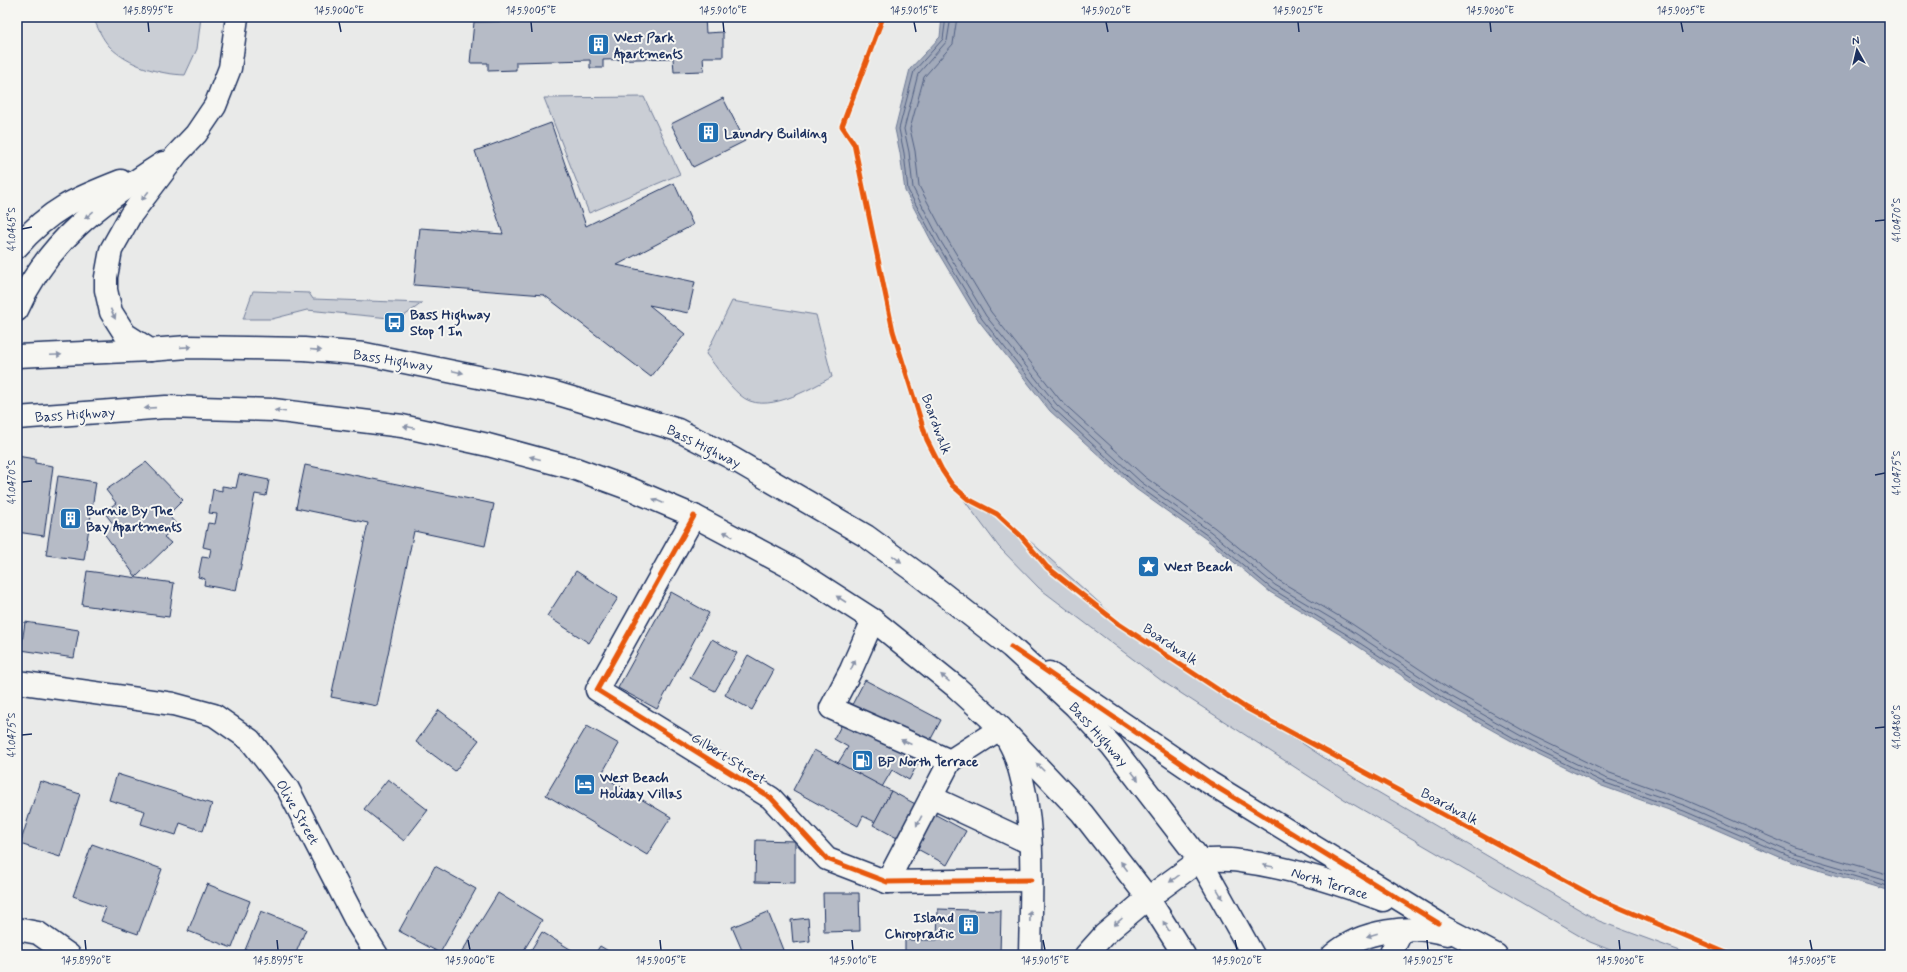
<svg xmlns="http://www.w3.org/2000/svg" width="1907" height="972" viewBox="0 0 1907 972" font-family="Mynerve,sans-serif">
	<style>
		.green { fill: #caced5; stroke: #727e9a }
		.water { fill: #a2aaba; stroke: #6c7995 }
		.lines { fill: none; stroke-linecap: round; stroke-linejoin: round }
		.shore { stroke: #516083; stroke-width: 1 }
		.building { fill: #b6bbc6; stroke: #1b2f5e }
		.minor-casing { stroke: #1b2f5e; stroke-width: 25 }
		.highway-casing { stroke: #1b2f5e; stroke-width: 25 }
		.minor { stroke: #f6f6f2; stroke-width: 22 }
		.highway { stroke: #f6f6f2; stroke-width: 22 }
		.cycleway-casing { stroke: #f6f6f2; stroke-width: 8 }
		.cycleway { stroke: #e8590c; stroke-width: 5 }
		.oneway { fill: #8892a8 }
		.ticks { fill: none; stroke: #1b2f5e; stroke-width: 1.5 }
		.labels { text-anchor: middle; stroke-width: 4; stroke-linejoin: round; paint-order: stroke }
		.poi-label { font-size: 14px; font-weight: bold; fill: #1b2f5e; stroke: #f6f6f2; text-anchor: start }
		.street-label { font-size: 14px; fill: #1b2f5e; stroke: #f6f6f2 }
		.neatline { fill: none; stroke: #1b2f5e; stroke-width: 1.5 }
		.ticks-label { font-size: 10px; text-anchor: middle; fill: #1b2f5e }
	</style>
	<rect width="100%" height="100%" fill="#e9eae9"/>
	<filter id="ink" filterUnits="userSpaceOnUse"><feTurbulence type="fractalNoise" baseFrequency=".025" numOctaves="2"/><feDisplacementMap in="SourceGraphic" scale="8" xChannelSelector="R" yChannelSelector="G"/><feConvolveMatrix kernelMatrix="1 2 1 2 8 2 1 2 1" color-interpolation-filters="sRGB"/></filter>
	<g filter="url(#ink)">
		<!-- green -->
		<g class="green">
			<path d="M 93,17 L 201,17 L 197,49 L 185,75 C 159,74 129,66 110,47 C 102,39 97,26 93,17 Z"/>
			<path d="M 644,97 L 680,174 L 589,213 L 544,98 Z"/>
			<path d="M 253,291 L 309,293 L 313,299 L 422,303 L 400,319 L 307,310 L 272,319 L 243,319 Z"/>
			<path d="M 732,301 L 816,315 L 832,377 C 809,389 764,417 740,395 C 727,384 717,367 706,354 Z"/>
			<path d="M 961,496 L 1003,517 L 1123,624 L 1359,781 L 1599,921 L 1691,955 L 1623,955 L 1590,942 L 1344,799 L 1162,681 L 1039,588 L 999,547 Z"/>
		</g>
		<!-- water -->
		<path class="water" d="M 942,17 L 1890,17 L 1890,891 L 1791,862 L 1683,815 L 1602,786 L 1526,749 L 1440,701 L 1344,637 L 1270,592 L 1206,539 L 1136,489 L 1050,411 L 979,321 L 933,244 L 905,191 L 900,153 L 895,129 L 910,69 L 940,37 Z"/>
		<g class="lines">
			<!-- shore -->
			<g class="shore">
				<path d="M 946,17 L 943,39 L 914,71 L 899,129 L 904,153 L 908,190 L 936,242 L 982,319 L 1053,408 L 1138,486 L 1208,536 L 1272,589 L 1346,634 L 1443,698 L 1528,746 L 1603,782 L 1684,811 L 1793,858 L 1890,887"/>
				<path d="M 951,17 L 947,41 L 918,74 L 904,129 L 909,152 L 913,188 L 940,240 L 986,316 L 1057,405 L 1141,482 L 1211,532 L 1275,585 L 1349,629 L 1445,693 L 1530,741 L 1605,778 L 1686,806 L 1794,854 L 1890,882"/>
				<path d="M 957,17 L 953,44 L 924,77 L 910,129 L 915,151 L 919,186 L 946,237 L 991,312 L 1061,401 L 1145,477 L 1215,528 L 1278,580 L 1352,624 L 1448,688 L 1533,736 L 1607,772 L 1688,801 L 1796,848 L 1890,875"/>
			</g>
		</g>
		<!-- building -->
		<g class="building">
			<path d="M 705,18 L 706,33 L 723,32 L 723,57 L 703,57 L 704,71 L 674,72 L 673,58 L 603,60 L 603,68 L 590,68 L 590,60 L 516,62 L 516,70 L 488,71 L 488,63 L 470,63 L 474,22 Z"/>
			<path d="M 723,98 L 745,141 L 693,167 L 671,124 Z"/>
			<path d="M 551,123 L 586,226 L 674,183 L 693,225 L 617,265 L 695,282 L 688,313 L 649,305 L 685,334 L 651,377 L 544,295 L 414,285 L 420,228 L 503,234 L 475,151 Z"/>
			<path d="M 17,456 L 35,459 L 35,463 L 53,466 L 44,536 L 17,532 Z"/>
			<path d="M 146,462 L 183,500 L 168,515 L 177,525 L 164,537 L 171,543 L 136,577 L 103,532 L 114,525 L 104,512 L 116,503 L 106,490 Z"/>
			<path d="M 305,465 L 494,504 L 485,546 L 414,531 L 377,706 L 331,697 L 368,523 L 296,508 Z"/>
			<path d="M 239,474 L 269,480 L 266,496 L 255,494 L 236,591 L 204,585 L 205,579 L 198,577 L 202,557 L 209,558 L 211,549 L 203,547 L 208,523 L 215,524 L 217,514 L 209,513 L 213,489 L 222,491 L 222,486 L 236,488 Z"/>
			<path d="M 58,476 L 96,482 L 84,560 L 46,555 Z"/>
			<path d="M 87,571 L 174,583 L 169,617 L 82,605 Z"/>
			<path d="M 576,571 L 618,598 L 589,643 L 547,616 Z"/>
			<path d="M 671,592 L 709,613 L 657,709 L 618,688 Z"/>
			<path d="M 25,622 L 79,630 L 74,658 L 21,650 Z"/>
			<path d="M 712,639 L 737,653 L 715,691 L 690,678 Z"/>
			<path d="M 748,655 L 774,670 L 752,710 L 725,695 Z"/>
			<path d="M 865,680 L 941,720 L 909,780 L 892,770 L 882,787 L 838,763 L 848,747 L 834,739 Z"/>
			<path d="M 439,710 L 479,740 L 455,771 L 416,742 Z"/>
			<path d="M 587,726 L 619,744 L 601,775 L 671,817 L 647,855 L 546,795 Z"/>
			<path d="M 814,750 L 891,791 L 875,822 L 863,816 L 858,826 L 793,790 Z"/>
			<path d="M 117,774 L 212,804 L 203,831 L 180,823 L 176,835 L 141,824 L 145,811 L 109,800 Z"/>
			<path d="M 388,779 L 428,810 L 404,841 L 364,809 Z"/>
			<path d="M 40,781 L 80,794 L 60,857 L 20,844 Z"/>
			<path d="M 891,791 L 966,831 L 947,865 L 873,825 Z"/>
			<path d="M 756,840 L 795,841 L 795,883 L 755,882 Z"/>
			<path d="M 92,844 L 162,869 L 138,934 L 101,921 L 106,908 L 73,896 Z"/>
			<path d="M 435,866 L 476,889 L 440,953 L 399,931 Z"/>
			<path d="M 207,884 L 250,901 L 232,948 L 188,931 Z"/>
			<path d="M 498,893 L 542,920 L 521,955 L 460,955 Z"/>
			<path d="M 823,893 L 859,893 L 860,931 L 824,932 Z"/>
			<path d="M 938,909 L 1001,911 L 1000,955 L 905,955 L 905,940 L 937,940 Z"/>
			<path d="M 261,911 L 306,929 L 295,955 L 243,955 Z"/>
			<path d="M 768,912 L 785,955 L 744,955 L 732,927 Z"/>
			<path d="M 808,918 L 810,941 L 793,943 L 791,920 Z"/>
			<path d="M 542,932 L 580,955 L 528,955 Z"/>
			<path d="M 600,946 L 615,955 L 594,955 Z"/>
		</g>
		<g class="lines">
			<defs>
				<g id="minor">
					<path d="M 17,247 C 50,209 75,199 121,181"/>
					<path d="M 17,310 C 47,241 102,202 163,163"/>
					<path d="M 150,350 L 125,334 L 111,312 L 106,290 L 106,277 L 111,250 L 130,216 L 177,154 L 196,134 L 215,106 L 230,68 L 237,17"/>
					<path d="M 694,516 L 597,690 L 771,798 L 827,859 L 887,882 L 1031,880"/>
					<path d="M 873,620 L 851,670 L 831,708 L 950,761 L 1001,728 C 1006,737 1012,746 1015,755 C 1037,818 1031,890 1030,955"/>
					<path d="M 1049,673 L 1210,783 L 1438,923"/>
					<path d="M 17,682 L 173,704 L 214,715 L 250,740 L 288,789 L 357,923 L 377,955"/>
					<path d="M 931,797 L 1030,843"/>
					<path d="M 1200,860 C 1213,860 1227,859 1240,861 C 1289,867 1338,883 1383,900"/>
					<path d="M 887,882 L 950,761"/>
					<path d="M 1424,917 L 1496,955"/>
					<path d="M 17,929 L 38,933 L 69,955"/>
					<path d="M 1086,955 L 1104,935 L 1148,898"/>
					<path d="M 1333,955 C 1361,930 1411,924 1447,934"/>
					<path d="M 1390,955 L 1402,931"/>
				</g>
				<g id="highway">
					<path d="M 17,356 L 150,350 L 188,347 L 304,349 L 365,354 L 552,392 L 678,430 L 730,457 L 866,536 L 918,574 L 1011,647 L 1075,706 L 1112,746 L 1200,860 L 1253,955"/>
					<path d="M 17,418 L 166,407 L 273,410 L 402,426 L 488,445 L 573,468 L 633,490 L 694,516 L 794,569 L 873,620 L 956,687 L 1001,728 L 1082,813 L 1148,898 L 1184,955"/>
					<path d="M 1148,898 L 1200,860"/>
				</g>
			</defs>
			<!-- minor casing -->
			<use href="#minor" class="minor-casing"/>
			<!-- highway casing -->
			<use href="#highway" class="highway-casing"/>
			<!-- minor -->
			<use href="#minor" class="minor"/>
			<!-- highway -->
			<use href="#highway" class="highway"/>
			<defs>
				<g id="cycleway">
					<path d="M 883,17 L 842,126 L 854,144 L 893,331 L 927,440 L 942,470 L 952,485 L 968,499 L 997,514 L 1020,535 L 1047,567 L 1119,624 L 1246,708 L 1599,899 L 1731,955"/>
					<path d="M 694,516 L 597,690 L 771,798 L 827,859 L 887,882 L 1031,880"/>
					<path d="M 1011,647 L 1210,783 L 1438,923"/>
				</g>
			</defs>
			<!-- cycleway casing -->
			<use href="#cycleway" class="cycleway-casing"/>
			<!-- cycleway -->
			<use href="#cycleway" class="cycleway"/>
		</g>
		<!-- one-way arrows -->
		<defs><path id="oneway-solid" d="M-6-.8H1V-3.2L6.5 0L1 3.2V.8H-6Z"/></defs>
		<g class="oneway">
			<use href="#oneway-solid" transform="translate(145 196) rotate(128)"/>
			<use href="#oneway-solid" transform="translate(89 215) rotate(141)"/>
			<use href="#oneway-solid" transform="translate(113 314) rotate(65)"/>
			<use href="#oneway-solid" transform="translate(186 347) rotate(-4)"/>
			<use href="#oneway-solid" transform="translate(316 350) rotate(5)"/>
			<use href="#oneway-solid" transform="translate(56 355) rotate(-3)"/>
			<use href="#oneway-solid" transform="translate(458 372) rotate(12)"/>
			<use href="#oneway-solid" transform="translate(150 408) rotate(176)"/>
			<use href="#oneway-solid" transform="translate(280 411) rotate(-173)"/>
			<use href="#oneway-solid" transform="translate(409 427) rotate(-168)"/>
			<use href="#oneway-solid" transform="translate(535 458) rotate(-165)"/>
			<use href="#oneway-solid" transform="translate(658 501) rotate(-157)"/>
			<use href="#oneway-solid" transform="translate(728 534) rotate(-152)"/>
			<use href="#oneway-solid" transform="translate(897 559) rotate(36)"/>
			<use href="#oneway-solid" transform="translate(841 599) rotate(-147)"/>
			<use href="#oneway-solid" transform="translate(853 665) rotate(-66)"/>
			<use href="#oneway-solid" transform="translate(945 678) rotate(-140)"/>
			<use href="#oneway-solid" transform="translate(906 742) rotate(-156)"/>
			<use href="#oneway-solid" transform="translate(1040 767) rotate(-135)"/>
			<use href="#oneway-solid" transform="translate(1135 776) rotate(52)"/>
			<use href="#oneway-solid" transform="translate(919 821) rotate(118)"/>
			<use href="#oneway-solid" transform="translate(1124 866) rotate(-127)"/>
			<use href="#oneway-solid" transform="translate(1268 866) rotate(-170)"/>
			<use href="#oneway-solid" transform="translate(1174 879) rotate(144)"/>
			<use href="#oneway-solid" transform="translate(1220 894) rotate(60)"/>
			<use href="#oneway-solid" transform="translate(1030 916) rotate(-89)"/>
			<use href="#oneway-solid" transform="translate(1118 922) rotate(138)"/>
			<use href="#oneway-solid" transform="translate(1166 926) rotate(-122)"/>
			<use href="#oneway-solid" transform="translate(1372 935) rotate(164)"/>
		</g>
	</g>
	<!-- ticks -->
	<path class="ticks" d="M 148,22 L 149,32M 339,22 L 341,32M 531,22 L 532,32M 723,22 L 724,32M 914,22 L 916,32M 1106,22 L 1108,32M 1298,22 L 1299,32M 1490,22 L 1491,32M 1681,22 L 1683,32M 1875,221 L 1885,220M 22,229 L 32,227M 1875,475 L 1885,473M 22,482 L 32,481M 1875,728 L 1885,727M 22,735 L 32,734M 85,940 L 86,950M 277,940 L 278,950M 468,940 L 470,950M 660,940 L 661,950M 852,940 L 853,950M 1043,940 L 1045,950M 1235,940 L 1237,950M 1427,940 L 1428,950M 1619,940 L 1620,950M 1810,940 L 1812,950"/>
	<!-- icons -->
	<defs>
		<symbol id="building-square" viewBox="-11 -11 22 22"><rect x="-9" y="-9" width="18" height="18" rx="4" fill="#1f6fb2" stroke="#f6f6f2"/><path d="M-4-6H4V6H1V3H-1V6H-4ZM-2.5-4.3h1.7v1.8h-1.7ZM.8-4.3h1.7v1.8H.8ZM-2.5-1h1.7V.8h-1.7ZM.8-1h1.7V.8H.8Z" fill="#fff"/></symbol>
		<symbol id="bus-square" viewBox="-11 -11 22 22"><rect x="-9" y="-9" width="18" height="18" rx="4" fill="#1f6fb2" stroke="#f6f6f2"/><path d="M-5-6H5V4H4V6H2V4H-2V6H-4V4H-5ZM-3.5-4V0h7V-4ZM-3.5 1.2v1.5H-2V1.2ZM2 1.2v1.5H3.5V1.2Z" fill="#fff"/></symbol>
		<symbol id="sight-square" viewBox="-11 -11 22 22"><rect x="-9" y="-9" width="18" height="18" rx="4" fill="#1f6fb2" stroke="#f6f6f2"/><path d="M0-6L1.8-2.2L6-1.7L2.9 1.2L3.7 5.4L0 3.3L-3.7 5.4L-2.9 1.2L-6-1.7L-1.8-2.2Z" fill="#fff"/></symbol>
		<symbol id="fuel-square" viewBox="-11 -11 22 22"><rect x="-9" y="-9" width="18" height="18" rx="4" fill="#1f6fb2" stroke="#f6f6f2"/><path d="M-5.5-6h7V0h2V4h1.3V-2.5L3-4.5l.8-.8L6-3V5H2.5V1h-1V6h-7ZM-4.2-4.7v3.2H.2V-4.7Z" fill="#fff"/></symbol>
		<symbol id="hotel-square" viewBox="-11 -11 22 22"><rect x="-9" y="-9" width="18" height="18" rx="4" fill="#1f6fb2" stroke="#f6f6f2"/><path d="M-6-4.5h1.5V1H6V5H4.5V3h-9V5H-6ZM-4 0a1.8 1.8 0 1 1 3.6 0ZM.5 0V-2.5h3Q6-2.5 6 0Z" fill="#fff"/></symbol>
	</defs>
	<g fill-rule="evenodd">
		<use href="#building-square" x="586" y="32" width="25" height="25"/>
		<use href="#building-square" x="696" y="120" width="25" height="25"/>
		<use href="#bus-square" x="382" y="310" width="25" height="25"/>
		<use href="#building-square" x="58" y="506" width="25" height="25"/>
		<use href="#sight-square" x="1136" y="554" width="25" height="25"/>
		<use href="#fuel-square" x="850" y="748" width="25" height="25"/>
		<use href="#hotel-square" x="572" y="772" width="25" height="25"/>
		<use href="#building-square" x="956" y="912" width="25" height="25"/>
	</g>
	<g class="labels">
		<!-- poi labels -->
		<g class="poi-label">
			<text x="614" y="42">West Park<tspan x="614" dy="16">Apartments</tspan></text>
			<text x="724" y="138">Laundry Building</text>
			<text x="410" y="319">Bass Highway<tspan x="410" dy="16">Stop 1 In</tspan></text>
			<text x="86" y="515">Burnie By The<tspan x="86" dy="16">Bay Apartments</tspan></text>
			<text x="1164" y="571">West Beach</text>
			<text x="878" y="766">BP North Terrace</text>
			<text x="600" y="782">West Beach<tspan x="600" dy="16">Holiday Villas</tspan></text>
			<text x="954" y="922" text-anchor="end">Island<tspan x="954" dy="16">Chiropractic</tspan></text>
		</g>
		<!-- street labels -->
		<g class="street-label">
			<text transform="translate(393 360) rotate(9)" y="5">Bass Highway</text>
			<text transform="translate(75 414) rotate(-4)" y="5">Bass Highway</text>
			<text transform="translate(937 424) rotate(70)" y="5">Boardwalk</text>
			<text transform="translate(704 446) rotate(26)" y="5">Bass Highway</text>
			<text transform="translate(1171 644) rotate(34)" y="5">Boardwalk</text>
			<text transform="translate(1099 734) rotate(48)" y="5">Bass Highway</text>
			<text transform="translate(729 758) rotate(32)" y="5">Gilbert Street</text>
			<text transform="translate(1450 806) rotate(28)" y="5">Boardwalk</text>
			<text transform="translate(298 812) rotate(60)" y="5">Olive Street</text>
			<text transform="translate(1330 883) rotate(17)" y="5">North Terrace</text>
		</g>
	</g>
	<!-- margin -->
	<rect width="1907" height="972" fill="none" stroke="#f6f6f2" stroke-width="44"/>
	<!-- north arrow -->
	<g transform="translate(1857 50) rotate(352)" stroke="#f6f6f2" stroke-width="3" paint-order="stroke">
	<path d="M0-3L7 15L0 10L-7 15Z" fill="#1b2f5e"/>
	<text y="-6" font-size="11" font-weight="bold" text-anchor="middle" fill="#1b2f5e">N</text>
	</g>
	<rect x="22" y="22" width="1863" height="928" class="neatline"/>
	<g class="ticks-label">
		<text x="148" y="14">145.8995°E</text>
		<text x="339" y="14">145.9000°E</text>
		<text x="531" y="14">145.9005°E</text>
		<text x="723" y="14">145.9010°E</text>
		<text x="914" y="14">145.9015°E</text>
		<text x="1106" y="14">145.9020°E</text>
		<text x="1298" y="14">145.9025°E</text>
		<text x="1490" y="14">145.9030°E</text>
		<text x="1681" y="14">145.9035°E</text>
		<text transform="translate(1896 220) rotate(-90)" y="4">41.0470°S</text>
		<text transform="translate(11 229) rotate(-90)" y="4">41.0465°S</text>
		<text transform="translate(1896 473) rotate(-90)" y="4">41.0475°S</text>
		<text transform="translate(11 482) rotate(-90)" y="4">41.0470°S</text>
		<text transform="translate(1896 727) rotate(-90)" y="4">41.0480°S</text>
		<text transform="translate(11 735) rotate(-90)" y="4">41.0475°S</text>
		<text x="86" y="964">145.8990°E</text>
		<text x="278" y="964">145.8995°E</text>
		<text x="470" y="964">145.9000°E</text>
		<text x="661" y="964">145.9005°E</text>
		<text x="853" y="964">145.9010°E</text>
		<text x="1045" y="964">145.9015°E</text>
		<text x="1237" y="964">145.9020°E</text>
		<text x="1428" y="964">145.9025°E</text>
		<text x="1620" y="964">145.9030°E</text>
		<text x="1812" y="964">145.9035°E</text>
	</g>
</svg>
